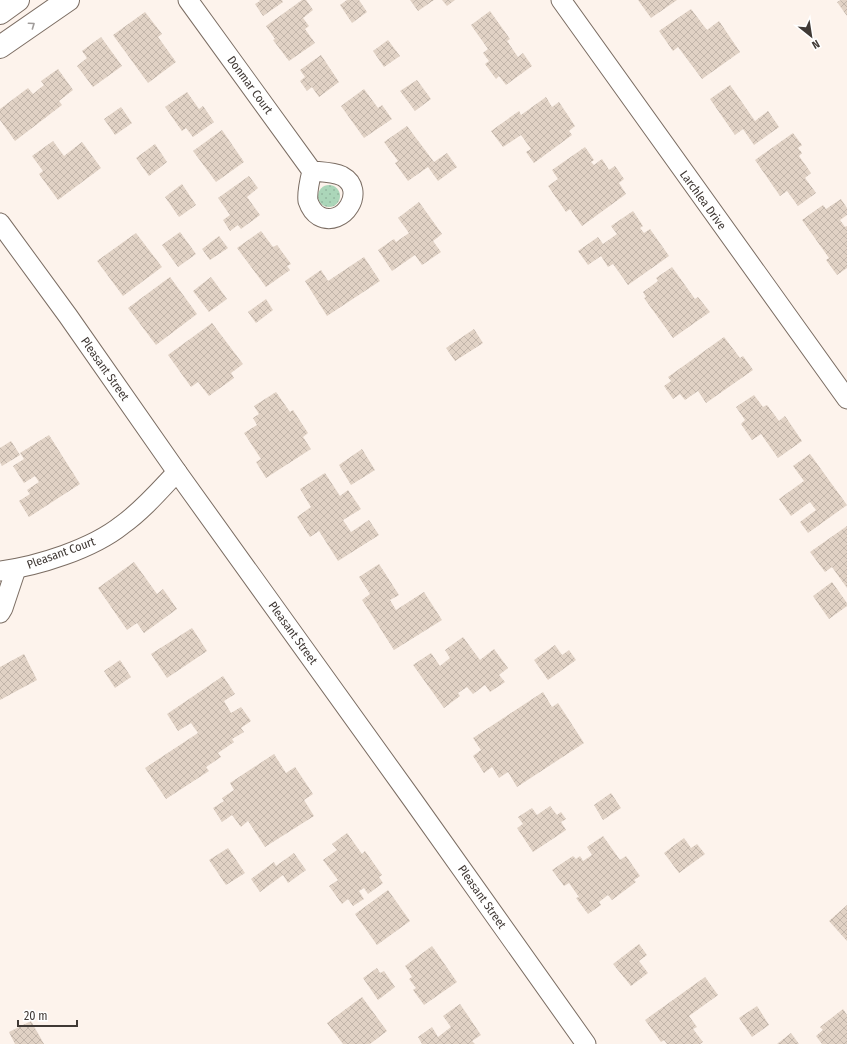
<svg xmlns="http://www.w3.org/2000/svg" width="847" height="1044" viewBox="0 0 847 1044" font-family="'Fira Sans Condensed',sans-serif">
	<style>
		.grass { fill: url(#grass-dots) }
		.building { fill: url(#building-cross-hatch) }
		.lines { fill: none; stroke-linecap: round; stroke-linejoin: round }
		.minor-casing { stroke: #7b6d63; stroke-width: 21 }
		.tertiary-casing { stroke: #7b6d63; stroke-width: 24 }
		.minor { stroke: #fff; stroke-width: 19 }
		.tertiary { stroke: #fff; stroke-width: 22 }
		.oneway { stroke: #a09c9a }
		.labels { text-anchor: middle; stroke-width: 3.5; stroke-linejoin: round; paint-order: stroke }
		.street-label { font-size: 12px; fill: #403935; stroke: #fff }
	</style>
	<defs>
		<pattern id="grass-dots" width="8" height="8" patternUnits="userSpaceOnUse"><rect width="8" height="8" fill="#abd6b9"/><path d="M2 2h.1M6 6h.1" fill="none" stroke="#94b8a0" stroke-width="1.8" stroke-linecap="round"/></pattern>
		<pattern id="building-cross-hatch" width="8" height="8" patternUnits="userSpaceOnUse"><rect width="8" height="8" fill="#e1d2c5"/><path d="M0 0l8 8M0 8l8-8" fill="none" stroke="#c2b5aa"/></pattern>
	</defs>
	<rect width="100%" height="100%" fill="#fdf3ec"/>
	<!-- grass -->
	<circle class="grass" cx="329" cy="196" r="11"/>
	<!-- building -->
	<g class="building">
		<path d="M 259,0 L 282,0 L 283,2 L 263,16 L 255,4 L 260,1 Z"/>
		<path d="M 302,0 L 306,0 L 313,10 L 303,18 L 309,26 L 305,29 L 315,43 L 289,61 L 273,40 L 275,39 L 266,26 Z"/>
		<path d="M 347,0 L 359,0 L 367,12 L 352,23 L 340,5 Z"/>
		<path d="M 410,0 L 434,0 L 418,11 Z"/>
		<path d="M 442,0 L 455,0 L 447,6 Z"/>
		<path d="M 638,0 L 677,0 L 651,18 Z"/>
		<path d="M 841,0 L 847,0 L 847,16 L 837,2 Z"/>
		<path d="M 691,9 L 707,30 L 719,21 L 740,52 L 702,79 L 678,47 L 673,51 L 659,31 Z"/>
		<path d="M 490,11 L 510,39 L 507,41 L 518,57 L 523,53 L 532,66 L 506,85 L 499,76 L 496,79 L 485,64 L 489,61 L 483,53 L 488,49 L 471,25 Z"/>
		<path d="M 145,12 L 162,34 L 158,37 L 176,62 L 148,83 L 113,35 Z"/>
		<path d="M 101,37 L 122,66 L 93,87 L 77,66 L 87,58 L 82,51 Z"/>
		<path d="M 388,40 L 400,56 L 384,67 L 373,51 Z"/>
		<path d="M 321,55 L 339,82 L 319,97 L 312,87 L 307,91 L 300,81 L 305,77 L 300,70 Z"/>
		<path d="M 58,69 L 73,90 L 59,101 L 62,105 L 15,141 L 0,120 L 0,109 L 28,88 L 33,94 L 44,85 L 41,81 Z"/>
		<path d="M 417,80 L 431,99 L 415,111 L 400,91 Z"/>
		<path d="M 730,85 L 755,121 L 768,111 L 779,127 L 754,145 L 743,129 L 735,135 L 710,99 Z"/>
		<path d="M 364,89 L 378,108 L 382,105 L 392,119 L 364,138 L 341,106 Z"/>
		<path d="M 187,92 L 199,109 L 203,106 L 214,122 L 193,137 L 186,128 L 182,131 L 165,107 Z"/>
		<path d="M 546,97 L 552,107 L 559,102 L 575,126 L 569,131 L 572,135 L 534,163 L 526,152 L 531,149 L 521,135 L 503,147 L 491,131 L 519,111 L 521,115 Z"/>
		<path d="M 121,107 L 132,123 L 115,135 L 104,119 Z"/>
		<path d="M 407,126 L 434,162 L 447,153 L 457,167 L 438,181 L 428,167 L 408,181 L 395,163 L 398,161 L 384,142 Z"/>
		<path d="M 222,130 L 244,162 L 216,182 L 193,151 Z"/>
		<path d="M 793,133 L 802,145 L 798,148 L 802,153 L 799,156 L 811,173 L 805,178 L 816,193 L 798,206 L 787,191 L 780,196 L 755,160 Z"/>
		<path d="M 53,141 L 64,156 L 82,142 L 101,168 L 58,200 L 39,174 L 43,171 L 32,156 Z"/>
		<path d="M 155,144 L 167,162 L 149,176 L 136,158 Z"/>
		<path d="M 585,147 L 594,160 L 591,162 L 594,165 L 602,159 L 609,170 L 615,166 L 624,179 L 619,183 L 626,194 L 582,226 L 570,209 L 566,212 L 548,186 L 558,179 L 552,170 Z"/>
		<path d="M 249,176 L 258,188 L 247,197 L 260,215 L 241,229 L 238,225 L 230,231 L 223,220 L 230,215 L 218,198 Z"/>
		<path d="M 182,184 L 196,205 L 179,217 L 165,197 Z"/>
		<path d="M 841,199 L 847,208 L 847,215 L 840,220 L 845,227 L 847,226 L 847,268 L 837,275 L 826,260 L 829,258 L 802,220 L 823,205 L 826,209 Z"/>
		<path d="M 419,202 L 442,234 L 433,241 L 441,252 L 422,265 L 415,255 L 392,271 L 378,250 L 394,239 L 396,242 L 409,233 L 398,218 Z"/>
		<path d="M 633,211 L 643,226 L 640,228 L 644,233 L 650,229 L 669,256 L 628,285 L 613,264 L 608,267 L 601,256 L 588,265 L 578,251 L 598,237 L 603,244 L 617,234 L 611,226 Z"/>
		<path d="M 261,231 L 273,247 L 277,245 L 291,264 L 287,266 L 290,270 L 266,287 L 237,248 Z"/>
		<path d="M 180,232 L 196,254 L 178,267 L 162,245 Z"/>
		<path d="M 136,233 L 162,267 L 123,296 L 97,261 Z"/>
		<path d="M 219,236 L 228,248 L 210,260 L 202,249 Z"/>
		<path d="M 364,257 L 380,281 L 327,316 L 305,281 L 321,270 L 328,281 Z"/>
		<path d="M 672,267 L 695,299 L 698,297 L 710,312 L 673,338 L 644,298 L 646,297 L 643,292 L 658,281 L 656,278 Z"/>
		<path d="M 170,277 L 197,314 L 156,345 L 128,308 Z"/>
		<path d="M 211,277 L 227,299 L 209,312 L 193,291 Z"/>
		<path d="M 266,299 L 273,310 L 256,323 L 248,312 Z"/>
		<path d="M 212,323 L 243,364 L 231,373 L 234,378 L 209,396 L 198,382 L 191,387 L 168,355 Z"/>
		<path d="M 474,329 L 483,343 L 455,361 L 446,348 Z"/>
		<path d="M 724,337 L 740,358 L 743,356 L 753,370 L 706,403 L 698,391 L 685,400 L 680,394 L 673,399 L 664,386 L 671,381 L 668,377 Z"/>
		<path d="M 276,392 L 290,412 L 293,410 L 308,433 L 303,437 L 311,449 L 266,478 L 256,462 L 261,459 L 244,433 L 257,425 L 253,418 L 259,414 L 254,406 Z"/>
		<path d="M 754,395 L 763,407 L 767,405 L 779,421 L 785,416 L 802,441 L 778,458 L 761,434 L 752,440 L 741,424 L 745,420 L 736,407 Z"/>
		<path d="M 49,435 L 80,484 L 29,517 L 19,501 L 30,494 L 27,490 L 39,482 L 35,476 L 24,483 L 13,466 L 24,459 L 20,453 Z"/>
		<path d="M 11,441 L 20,455 L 2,466 L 0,462 L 0,448 Z"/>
		<path d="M 362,449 L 375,470 L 351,485 L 339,465 Z"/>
		<path d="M 810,454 L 847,505 L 808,533 L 800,522 L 816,510 L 810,502 L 791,516 L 779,499 L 804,481 L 793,466 Z"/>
		<path d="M 325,473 L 340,496 L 348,490 L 361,509 L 343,520 L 351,532 L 369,520 L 379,535 L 338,561 L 319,531 L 310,537 L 297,517 L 311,507 L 300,489 Z"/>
		<path d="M 847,526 L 847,588 L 832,567 L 825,572 L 810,552 Z"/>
		<path d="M 134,562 L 157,594 L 163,589 L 177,609 L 144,633 L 137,623 L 127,630 L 98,588 Z"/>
		<path d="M 379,564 L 399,595 L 390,600 L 396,610 L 424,592 L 442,620 L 394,650 L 362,600 L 370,594 L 359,577 Z"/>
		<path d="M 832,582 L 847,603 L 847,606 L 829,619 L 813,596 Z"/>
		<path d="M 192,628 L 207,651 L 167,678 L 151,654 Z"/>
		<path d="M 463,637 L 480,660 L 494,649 L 508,668 L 499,675 L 505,682 L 490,692 L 485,685 L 473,694 L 467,687 L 458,693 L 460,696 L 444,708 L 413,665 L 431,653 L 440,666 L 450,658 L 445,650 Z"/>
		<path d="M 555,645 L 562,655 L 569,650 L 576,660 L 548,680 L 534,660 Z"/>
		<path d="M 24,654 L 37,680 L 0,700 L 0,667 Z"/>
		<path d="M 120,660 L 131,677 L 115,688 L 104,671 Z"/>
		<path d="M 223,676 L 235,694 L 224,701 L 231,713 L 241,707 L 251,721 L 241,728 L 244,732 L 232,739 L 234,742 L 218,753 L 221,757 L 206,767 L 209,771 L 166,799 L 145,768 L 198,733 L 191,723 L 178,731 L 167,714 Z"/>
		<path d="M 543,692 L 552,707 L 558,703 L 584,743 L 517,787 L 508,772 L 499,778 L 492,767 L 484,773 L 473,756 L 481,750 L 473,738 Z"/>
		<path d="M 274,754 L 286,773 L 295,767 L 313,794 L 304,800 L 314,816 L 265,847 L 248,821 L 241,827 L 232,815 L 222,822 L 213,808 L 224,801 L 222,798 L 234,790 L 230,783 Z"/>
		<path d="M 611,793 L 621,808 L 603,820 L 594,805 Z"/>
		<path d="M 550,806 L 557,815 L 561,812 L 566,819 L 561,822 L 566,830 L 533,852 L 517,828 L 523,824 L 518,817 L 532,808 L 537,815 Z"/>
		<path d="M 347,833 L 362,854 L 365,851 L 382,875 L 379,877 L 383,883 L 368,894 L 364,888 L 359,891 L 364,899 L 353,906 L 348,899 L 342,904 L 329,886 L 338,880 L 323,860 L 337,850 L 332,844 Z"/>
		<path d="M 603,836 L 620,860 L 626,856 L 640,876 L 634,880 L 636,882 L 612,900 L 608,895 L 599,902 L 601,905 L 588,914 L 576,898 L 579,897 L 569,883 L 564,886 L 552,870 L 573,856 L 576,859 L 580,856 L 583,861 L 592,855 L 587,847 Z"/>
		<path d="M 684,838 L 691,848 L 697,844 L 705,854 L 679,873 L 664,853 Z"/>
		<path d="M 228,848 L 245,873 L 226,885 L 209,860 Z"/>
		<path d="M 294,853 L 306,870 L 288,883 L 283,875 L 260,892 L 251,879 L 274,862 L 276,866 Z"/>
		<path d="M 388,890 L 410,921 L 377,945 L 355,914 Z"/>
		<path d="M 847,905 L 847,941 L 829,921 Z"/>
		<path d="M 639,944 L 647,955 L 639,961 L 648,973 L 631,986 L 613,964 Z"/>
		<path d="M 432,946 L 457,982 L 424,1005 L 413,990 L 416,988 L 409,979 L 412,977 L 405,966 Z"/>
		<path d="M 377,968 L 380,973 L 384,971 L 395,987 L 378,1000 L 363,978 Z"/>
		<path d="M 705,977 L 718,995 L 689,1016 L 697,1027 L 693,1029 L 703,1042 L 700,1044 L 667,1044 L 664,1040 L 661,1042 L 645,1020 Z"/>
		<path d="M 362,997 L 387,1031 L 370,1044 L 343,1044 L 327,1023 Z"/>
		<path d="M 460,1004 L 481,1035 L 472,1041 L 475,1044 L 422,1044 L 418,1037 L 432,1027 L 438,1037 L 451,1027 L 443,1016 Z"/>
		<path d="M 757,1006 L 769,1025 L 752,1037 L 739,1018 Z"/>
		<path d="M 843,1009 L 847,1015 L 847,1044 L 822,1044 L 816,1036 L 823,1030 L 820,1027 Z"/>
		<path d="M 31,1021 L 44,1044 L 15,1044 L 9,1032 Z"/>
		<path d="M 791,1033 L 799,1044 L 777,1044 Z"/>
	</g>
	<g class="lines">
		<defs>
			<g id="minor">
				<path d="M 188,0 L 312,171 C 310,179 307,194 308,201 C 310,207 314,213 319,216 C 343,229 368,190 342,176 C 333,172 321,172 312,171"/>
				<path d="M 561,0 L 847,399"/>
				<path d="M 0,223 L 68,316 L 177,472 L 412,799 L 586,1044"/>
				<path d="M 0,571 C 38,566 92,549 122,525 C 143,510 160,490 177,472"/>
				<path d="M 0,613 L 3,608 L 16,569"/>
			</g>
			<g id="tertiary">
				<path d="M 0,13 L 18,0"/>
				<path d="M 0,47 L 68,0"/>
			</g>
		</defs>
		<!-- minor casing -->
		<use href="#minor" class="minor-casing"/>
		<!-- tertiary casing -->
		<use href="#tertiary" class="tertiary-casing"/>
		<!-- minor -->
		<use href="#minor" class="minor"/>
		<!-- tertiary -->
		<use href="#tertiary" class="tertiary"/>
	</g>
	<!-- one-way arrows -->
	<defs><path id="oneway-chevron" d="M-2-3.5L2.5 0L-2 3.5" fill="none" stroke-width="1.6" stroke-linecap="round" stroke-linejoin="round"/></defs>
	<use class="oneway" href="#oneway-chevron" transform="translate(32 25) rotate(-35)"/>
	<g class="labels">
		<!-- street labels -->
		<g class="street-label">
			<text transform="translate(250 85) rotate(54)" y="4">Donmar Court</text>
			<text transform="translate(703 200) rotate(54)" y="4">Larchlea Drive</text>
			<text transform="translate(105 369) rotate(55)" y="4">Pleasant Street</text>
			<text transform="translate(61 553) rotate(-20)" y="4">Pleasant Court</text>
			<text transform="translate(293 633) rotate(54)" y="4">Pleasant Street</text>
			<text transform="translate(482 897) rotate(55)" y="4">Pleasant Street</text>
		</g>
	</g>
	<!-- north arrow -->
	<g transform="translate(811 36) rotate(150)" stroke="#ffffff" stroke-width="3" paint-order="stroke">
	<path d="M0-3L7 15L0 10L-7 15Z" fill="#403935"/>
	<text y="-6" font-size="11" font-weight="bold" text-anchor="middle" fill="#403935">N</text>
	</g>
	<!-- scale -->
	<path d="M18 1020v6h59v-6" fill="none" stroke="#403935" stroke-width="2"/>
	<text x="24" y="1020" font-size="12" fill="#403935" stroke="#ffffff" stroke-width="3" paint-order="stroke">20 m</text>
</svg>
